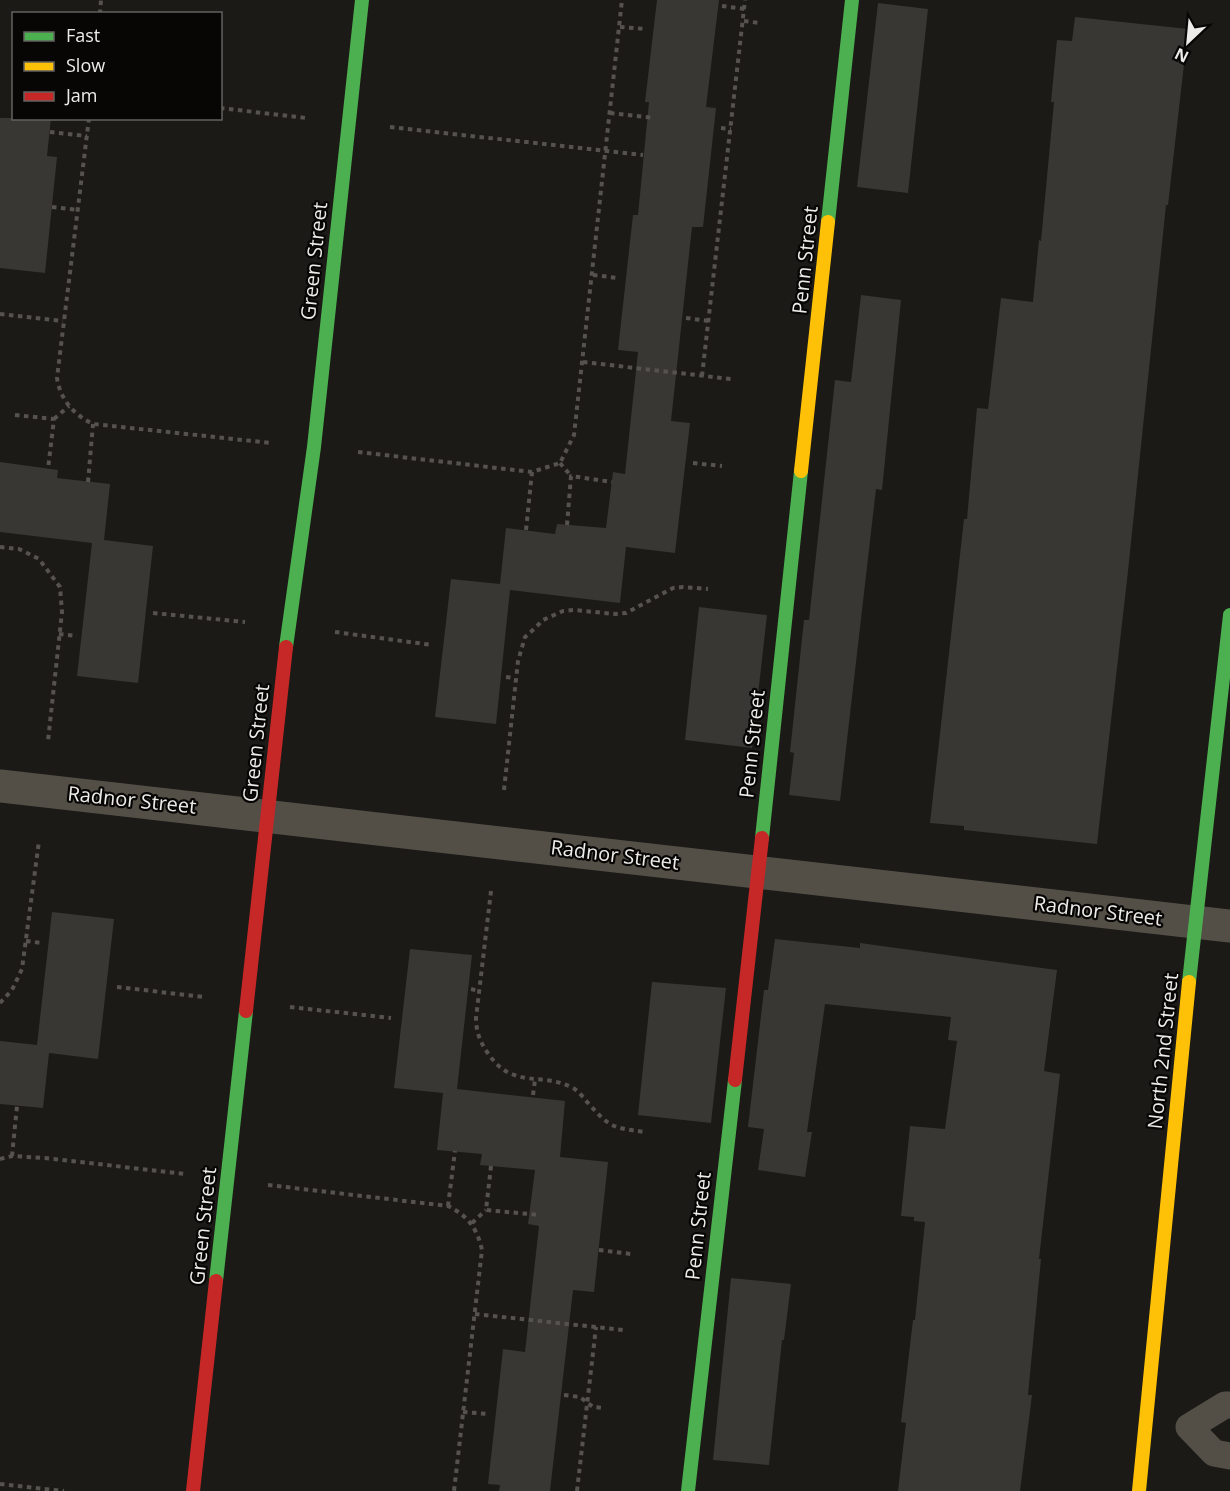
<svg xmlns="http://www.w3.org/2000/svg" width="1230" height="1491" viewBox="0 0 1230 1491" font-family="'Open Sans',sans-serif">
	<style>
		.building { fill: #383734 }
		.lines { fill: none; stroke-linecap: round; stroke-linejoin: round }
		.path { stroke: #56534e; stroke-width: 4; stroke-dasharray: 4.5 4.5; stroke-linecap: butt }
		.lane { stroke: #534f47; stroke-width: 27 }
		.street { stroke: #534f47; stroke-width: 33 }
		.fast { stroke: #4caf50; stroke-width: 14 }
		.slow { stroke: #ffc107; stroke-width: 14 }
		.jam { stroke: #c62828; stroke-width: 14 }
		.labels { text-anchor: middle; stroke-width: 4.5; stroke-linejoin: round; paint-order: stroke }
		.street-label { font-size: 20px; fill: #edece8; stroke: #070604 }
	</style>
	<rect width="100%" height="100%" fill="#1b1a16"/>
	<!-- building -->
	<g class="building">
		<path d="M 657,0 L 719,0 L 706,107 L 716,108 L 703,227 L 692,227 L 671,421 L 690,423 L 675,553 L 626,547 L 620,603 L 510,590 L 496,724 L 435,717 L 451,579 L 500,584 L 506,528 L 555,534 L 557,524 L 606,528 L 613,472 L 625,474 L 638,352 L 618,350 L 633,215 L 638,215 L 649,102 L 645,102 Z"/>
		<path d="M 878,3 L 928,9 L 908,193 L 857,187 Z"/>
		<path d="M 1075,17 L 1188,29 L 1168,205 L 1166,205 L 1128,571 L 1097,844 L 964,830 L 964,826 L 930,823 L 964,519 L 967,519 L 977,408 L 988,409 L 1001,298 L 1033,302 L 1039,240 L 1041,241 L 1054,102 L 1051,102 L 1057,40 L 1072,41 Z"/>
		<path d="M 0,118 L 51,118 L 47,156 L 57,157 L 45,273 L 0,268 Z"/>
		<path d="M 861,295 L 901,300 L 882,490 L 876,489 L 840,801 L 789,795 L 794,753 L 790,752 L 804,620 L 809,620 L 835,380 L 851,382 Z"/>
		<path d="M 0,462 L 58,470 L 57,478 L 110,484 L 104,540 L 153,546 L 138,683 L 77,676 L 92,543 L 0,532 Z"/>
		<path d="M 699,607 L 767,615 L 752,748 L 685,740 Z"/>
		<path d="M 52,912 L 114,919 L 98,1059 L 49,1053 L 43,1108 L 0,1104 L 0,1041 L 37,1045 Z"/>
		<path d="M 775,939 L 860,948 L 860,943 L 1057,970 L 1044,1071 L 1060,1074 L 1039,1259 L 1041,1259 L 1028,1395 L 1032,1395 L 1020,1491 L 898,1491 L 906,1423 L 901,1422 L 913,1320 L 915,1320 L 925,1222 L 914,1221 L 914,1217 L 901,1216 L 910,1126 L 945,1129 L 957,1041 L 948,1040 L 951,1017 L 825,1004 L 807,1132 L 812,1132 L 805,1177 L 758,1170 L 764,1129 L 748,1127 L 764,990 L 768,990 Z"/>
		<path d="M 410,949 L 472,955 L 457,1089 L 565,1101 L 560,1157 L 608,1162 L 594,1292 L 573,1290 L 550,1491 L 499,1491 L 500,1485 L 488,1484 L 503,1349 L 525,1352 L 539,1226 L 528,1224 L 535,1170 L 480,1165 L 482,1154 L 437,1150 L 443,1093 L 394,1088 Z"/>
		<path d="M 652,982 L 726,988 L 711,1123 L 638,1115 Z"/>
		<path d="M 731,1278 L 791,1284 L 784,1340 L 782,1340 L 769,1465 L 713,1460 Z"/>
	</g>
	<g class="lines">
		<!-- path -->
		<g class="path">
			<path d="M 722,6 L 745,9"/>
			<path d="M 100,14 L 101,0"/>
			<path d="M 744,21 L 760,23"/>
			<path d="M 620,27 L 646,29"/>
			<path d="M 220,108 L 306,118"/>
			<path d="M 610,113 L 654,118"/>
			<path d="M 89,118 L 57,378 C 60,399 74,415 93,424 L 271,443"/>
			<path d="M 390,127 L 643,155"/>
			<path d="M 721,128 L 731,129"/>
			<path d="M 50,132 L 87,136"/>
			<path d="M 52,207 L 78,210"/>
			<path d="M 593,275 L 618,278"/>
			<path d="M 0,314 L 63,321"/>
			<path d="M 686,318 L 709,321"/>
			<path d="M 583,362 L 731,379"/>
			<path d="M 702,376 L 745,0"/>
			<path d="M 15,415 L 54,419 L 48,469"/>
			<path d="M 54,419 L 69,406"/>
			<path d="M 358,452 L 532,472 L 560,463 L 574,435 L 622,0"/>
			<path d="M 560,463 L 571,476"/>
			<path d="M 693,463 L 722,466"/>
			<path d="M 88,482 L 93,424"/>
			<path d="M 567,525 L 571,476 L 612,482"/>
			<path d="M 526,530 L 532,472"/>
			<path d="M 0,547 L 19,549 L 39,559 L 60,587 L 62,612 L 48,741"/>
			<path d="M 153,613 L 245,622"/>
			<path d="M 335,632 L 432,645"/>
			<path d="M 59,634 L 77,636"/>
			<path d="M 506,677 L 515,678"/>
			<path d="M 504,790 L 518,661 L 525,637 L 534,629 L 543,620 L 563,611 L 574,610 L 615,614 L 626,613 L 673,588 L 683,587 L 708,589"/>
			<path d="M 491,891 L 476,1018 C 476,1033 481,1044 490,1056 C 513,1089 544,1072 573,1088 C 580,1092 584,1099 589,1104 C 610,1128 614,1128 645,1132"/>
			<path d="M 26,941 L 42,943"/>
			<path d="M 117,987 L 204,997"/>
			<path d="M 471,989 L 479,991"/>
			<path d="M 0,1003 L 12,990 L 22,969 L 39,841"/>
			<path d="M 290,1007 L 391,1018"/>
			<path d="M 533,1095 L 535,1080"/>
			<path d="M 12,1156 L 17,1106"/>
			<path d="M 0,1159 L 12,1156 L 45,1158 L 185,1174"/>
			<path d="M 491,1166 L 486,1210 L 540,1215"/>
			<path d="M 268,1185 L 448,1206 C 468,1216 477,1228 482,1250 L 454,1491"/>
			<path d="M 448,1206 L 455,1151"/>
			<path d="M 472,1223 L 486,1210"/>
			<path d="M 599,1250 L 631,1254"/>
			<path d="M 475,1314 L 623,1330"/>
			<path d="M 564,1395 L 580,1397 L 593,1407 L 604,1408"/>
			<path d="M 463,1412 L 488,1414"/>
			<path d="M 0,1484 L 64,1491"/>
			<path d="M 577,1491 L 596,1327"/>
		</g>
		<!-- lane -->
		<path class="lane" d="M 1230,1405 L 1225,1405 L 1189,1427 L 1214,1453 L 1230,1456"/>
		<!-- street -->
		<path class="street" d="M 0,786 L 1230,926"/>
		<!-- fast -->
		<g class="fast">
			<path d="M 828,222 L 852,0"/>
			<path d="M 286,647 L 314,447 L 362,0"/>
			<path d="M 762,838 L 801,471"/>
			<path d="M 1189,982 L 1230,615"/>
			<path d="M 216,1281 L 246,1011"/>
			<path d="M 688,1491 L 735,1080"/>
		</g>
		<!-- slow -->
		<g class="slow">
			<path d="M 801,471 L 828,222"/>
			<path d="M 1139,1491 L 1189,982"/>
		</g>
		<!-- jam -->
		<g class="jam">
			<path d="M 246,1011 L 286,647"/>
			<path d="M 735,1080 L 762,838"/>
			<path d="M 193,1491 L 216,1281"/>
		</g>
	</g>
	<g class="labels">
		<!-- street labels -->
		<g class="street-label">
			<text transform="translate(805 260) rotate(-84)" y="7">Penn Street</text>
			<text transform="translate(314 261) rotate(-84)" y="7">Green Street</text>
			<text transform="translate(256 743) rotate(-84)" y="7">Green Street</text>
			<text transform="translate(752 744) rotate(-84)" y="7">Penn Street</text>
			<text transform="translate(132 800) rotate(6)" y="7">Radnor Street</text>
			<text transform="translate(615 855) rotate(7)" y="7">Radnor Street</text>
			<text transform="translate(1098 911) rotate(7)" y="7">Radnor Street</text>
			<text transform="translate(1163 1051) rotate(-84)" y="7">North 2nd Street</text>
			<text transform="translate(203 1226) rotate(-84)" y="7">Green Street</text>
			<text transform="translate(698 1226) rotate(-84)" y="7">Penn Street</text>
		</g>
	</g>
	<!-- legend -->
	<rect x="12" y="12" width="210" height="108" fill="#070604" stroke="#63625f" stroke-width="1.5"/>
	<rect x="24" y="32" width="30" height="9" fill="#4caf50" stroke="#63625f" stroke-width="1.5"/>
	<text x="66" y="42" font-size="18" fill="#edece8">Fast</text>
	<rect x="24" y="62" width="30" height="9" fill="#ffc107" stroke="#63625f" stroke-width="1.5"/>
	<text x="66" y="72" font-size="18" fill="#edece8">Slow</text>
	<rect x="24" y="92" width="30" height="9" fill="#c62828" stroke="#63625f" stroke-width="1.5"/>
	<text x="66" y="102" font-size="18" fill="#edece8">Jam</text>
	<!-- north arrow -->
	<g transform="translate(1188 42) rotate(206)" stroke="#070604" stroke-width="4.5" paint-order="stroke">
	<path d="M0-4.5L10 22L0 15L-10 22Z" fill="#edece8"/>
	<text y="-9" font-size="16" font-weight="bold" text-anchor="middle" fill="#edece8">N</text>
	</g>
</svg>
